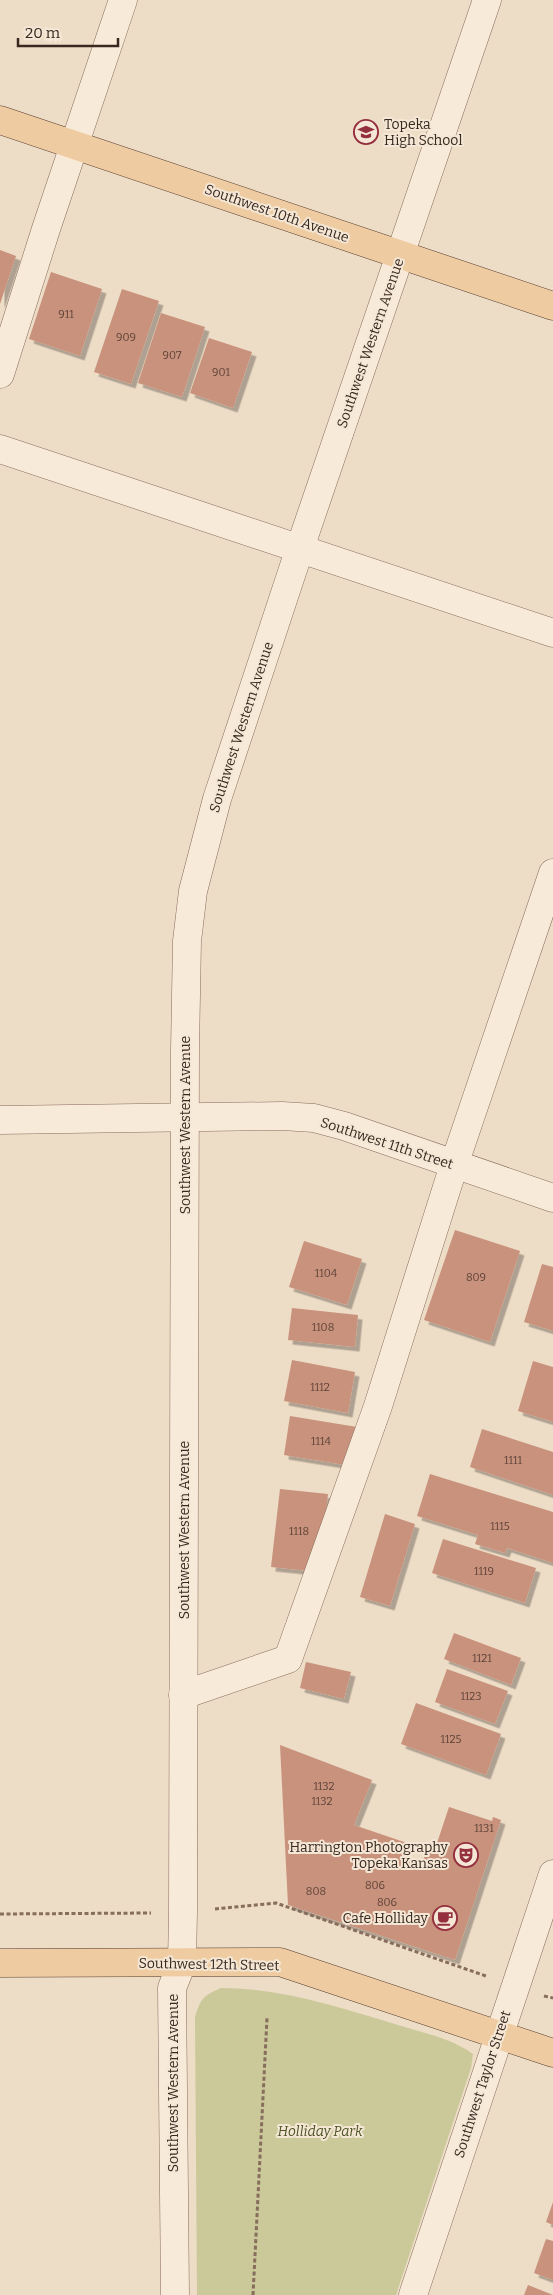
<svg xmlns="http://www.w3.org/2000/svg" width="553" height="2295" viewBox="0 0 553 2295" font-family="Bitter,serif">
	<style>
		.green { fill: #cbc99a }
		.building { fill: #c9927d; filter: url(#shadow) }
		.lines { fill: none; stroke-linecap: round; stroke-linejoin: round }
		.minor-casing { stroke: #876d5c; stroke-width: 29 }
		.major-casing { stroke: #553c30; stroke-width: 29 }
		.path { stroke: #876d5c; stroke-width: 3; stroke-dasharray: 4 2.5; stroke-linecap: butt }
		.minor { stroke: #f8ead9; stroke-width: 28 }
		.major { stroke: #eecba0; stroke-width: 28 }
		.labels { text-anchor: middle; stroke-width: 4; stroke-linejoin: round; paint-order: stroke }
		.number-label { font-size: 11px; fill: #5c4237 }
		.poi-label { font-size: 14px; fill: #382820; stroke: #f4e7d5; text-anchor: end }
		.street-label { font-size: 14px; fill: #382820; stroke: #f4e7d5 }
		.park-label { font-size: 14px; font-style: italic; fill: #4f5427; stroke: #f4e7d5 }
	</style>
	<defs>
		<filter id="shadow"><feDropShadow dx="4.5" dy="4.5" stdDeviation="0" flood-color="#0004"/></filter>
	</defs>
	<rect width="100%" height="100%" fill="#eddcc6"/>
	<!-- green -->
	<path class="green" d="M 221,1988 C 282,1988 340,2008 398,2025 C 423,2033 451,2038 473,2054 L 471,2068 L 396,2295 L 197,2295 L 195,2017 C 201,1998 203,1996 221,1988 Z"/>
	<!-- building -->
	<g class="building">
		<path d="M 0,250 L 16,256 L 0,304 Z"/>
		<path d="M 51,272 L 102,289 L 80,356 L 29,339 Z"/>
		<path d="M 122,289 L 159,301 L 131,384 L 94,372 Z"/>
		<path d="M 161,313 L 205,327 L 182,397 L 138,383 Z"/>
		<path d="M 209,338 L 252,352 L 233,408 L 190,393 Z"/>
		<path d="M 455,1230 L 520,1251 L 490,1342 L 424,1320 Z"/>
		<path d="M 304,1241 L 362,1259 L 347,1305 L 289,1287 Z"/>
		<path d="M 542,1264 L 553,1267 L 553,1331 L 524,1322 Z"/>
		<path d="M 292,1308 L 358,1315 L 355,1347 L 288,1340 Z"/>
		<path d="M 292,1360 L 355,1372 L 348,1413 L 284,1401 Z"/>
		<path d="M 533,1361 L 553,1367 L 553,1422 L 518,1411 Z"/>
		<path d="M 290,1416 L 357,1427 L 351,1466 L 284,1455 Z"/>
		<path d="M 482,1429 L 553,1452 L 553,1495 L 470,1467 Z"/>
		<path d="M 430,1474 L 553,1512 L 553,1563 L 507,1548 L 505,1553 L 475,1544 L 478,1535 L 417,1516 Z"/>
		<path d="M 280,1489 L 328,1494 L 319,1572 L 271,1567 Z"/>
		<path d="M 385,1514 L 415,1524 L 390,1606 L 360,1597 Z"/>
		<path d="M 443,1539 L 536,1568 L 525,1603 L 432,1573 Z"/>
		<path d="M 454,1633 L 521,1658 L 511,1685 L 444,1659 Z"/>
		<path d="M 306,1662 L 351,1672 L 344,1699 L 300,1688 Z"/>
		<path d="M 447,1669 L 508,1691 L 495,1724 L 435,1702 Z"/>
		<path d="M 416,1703 L 501,1734 L 486,1775 L 401,1744 Z"/>
		<path d="M 280,1745 L 372,1780 L 354,1825 L 407,1843 L 402,1856 L 412,1860 L 422,1863 L 427,1850 L 434,1852 L 449,1807 L 492,1821 L 493,1817 L 501,1820 L 455,1960 L 288,1905 Z"/>
		<path d="M 553,2202 L 553,2225 L 546,2222 Z"/>
		<path d="M 546,2239 L 553,2241 L 553,2280 L 534,2273 Z"/>
		<path d="M 528,2285 L 553,2295 L 524,2295 Z"/>
	</g>
	<g class="lines">
		<defs>
			<g id="minor">
				<path d="M 0,374 L 46,229 L 123,0"/>
				<path d="M 0,449 L 553,633"/>
				<path d="M 0,1120 L 282,1116 L 314,1118 L 344,1126 L 553,1198"/>
				<path d="M 183,1695 L 288,1659 L 378,1406 L 454,1165 L 553,873"/>
				<path d="M 175,2295 L 172,1988 L 182,1963 L 183,1912 L 185,1050 L 187,941 L 193,891 L 217,799 L 300,548 L 487,0"/>
				<path d="M 413,2295 L 553,1874"/>
			</g>
			<g id="major">
				<path d="M 0,120 L 553,306"/>
				<path d="M 0,1963 L 280,1962 L 553,2053"/>
			</g>
		</defs>
		<!-- minor casing -->
		<use href="#minor" class="minor-casing"/>
		<!-- major casing -->
		<use href="#major" class="major-casing"/>
		<!-- path -->
		<g class="path">
			<path d="M 215,1909 L 276,1903 L 486,1976"/>
			<path d="M 0,1914 L 151,1913"/>
			<path d="M 544,1996 L 553,1998"/>
			<path d="M 253,2295 L 267,2018"/>
		</g>
		<!-- minor -->
		<use href="#minor" class="minor"/>
		<!-- major -->
		<use href="#major" class="major"/>
	</g>
	<!-- icons -->
	<defs>
		<symbol id="school-ring" viewBox="-11 -11 22 22"><circle r="9.5" fill="#f4e7d5" stroke="#942f3e" stroke-width="1.5"/><path d="M0-5L7-2L0 1L-7-2ZM-4 1L0 2.5L4 1V4Q0 6-4 4Z" fill="#942f3e"/></symbol>
		<symbol id="theatre-ring" viewBox="-11 -11 22 22"><circle r="9.5" fill="#f4e7d5" stroke="#942f3e" stroke-width="1.5"/><path d="M-5-5.5Q0-4 5-5.5V0Q5 5 0 6Q-5 5-5 0ZM-3.3-2.5H-1v1.5H-3.3ZM1-2.5H3.3v1.5H1ZM-2.8 1Q0 5.5 2.8 1Z" fill="#942f3e"/></symbol>
		<symbol id="cafe-ring" viewBox="-11 -11 22 22"><circle r="9.5" fill="#f4e7d5" stroke="#942f3e" stroke-width="1.5"/><path d="M-5.5-4.5H6V0H3Q3 3.5 0 3.5H-2.5Q-5.5 3.5-5.5 0ZM3-3.2v2h1.7v-2ZM-6 4.5H4V6H-6Z" fill="#942f3e"/></symbol>
	</defs>
	<g fill-rule="evenodd">
		<use href="#school-ring" x="352" y="118" width="28" height="28"/>
		<use href="#theatre-ring" x="452" y="1841" width="28" height="28"/>
		<use href="#cafe-ring" x="431" y="1904" width="28" height="28"/>
	</g>
	<g class="labels">
		<!-- number labels -->
		<g class="number-label">
			<text x="66" y="318">911</text>
			<text x="126" y="341">909</text>
			<text x="172" y="359">907</text>
			<text x="221" y="376">901</text>
			<text x="326" y="1277">1104</text>
			<text x="476" y="1281">809</text>
			<text x="323" y="1331">1108</text>
			<text x="320" y="1391">1112</text>
			<text x="321" y="1445">1114</text>
			<text x="513" y="1464">1111</text>
			<text x="500" y="1530">1115</text>
			<text x="299" y="1535">1118</text>
			<text x="484" y="1575">1119</text>
			<text x="482" y="1662">1121</text>
			<text x="471" y="1700">1123</text>
			<text x="451" y="1743">1125</text>
			<text x="324" y="1790">1132</text>
			<text x="322" y="1805">1132</text>
			<text x="484" y="1832">1131</text>
			<text x="375" y="1889">806</text>
			<text x="316" y="1895">808</text>
			<text x="387" y="1906">806</text>
		</g>
		<!-- poi labels -->
		<g class="poi-label">
			<text x="384" y="129" text-anchor="start">Topeka<tspan x="384" dy="16">High School</tspan></text>
			<text x="448" y="1852">Harrington Photography<tspan x="448" dy="16">Topeka Kansas</tspan></text>
			<text x="428" y="1923">Cafe Holliday</text>
		</g>
		<!-- street labels -->
		<g class="street-label">
			<text transform="translate(277 213) rotate(19)" y="5">Southwest 10th Avenue</text>
			<text transform="translate(370 343) rotate(-71)" y="5">Southwest Western Avenue</text>
			<text transform="translate(241 727) rotate(-72)" y="5">Southwest Western Avenue</text>
			<text transform="translate(185 1125) rotate(-90)" y="5">Southwest Western Avenue</text>
			<text transform="translate(387 1143) rotate(18)" y="5">Southwest 11th Street</text>
			<text transform="translate(184 1530) rotate(-90)" y="5">Southwest Western Avenue</text>
			<text transform="translate(209 1964) rotate(1)" y="5">Southwest 12th Street</text>
			<text transform="translate(173 2083) rotate(-90)" y="5">Southwest Western Avenue</text>
			<text transform="translate(482 2084) rotate(-72)" y="5">Southwest Taylor Street</text>
		</g>
		<!-- park labels -->
		<g class="park-label">
			<text x="320" y="2136">Holliday Park</text>
		</g>
	</g>
	<!-- scale -->
	<path d="M18 38v8h100v-8" fill="none" stroke="#382820" stroke-width="2.5"/>
	<text x="25" y="38" font-size="15" fill="#382820" stroke="#f4e7d5" stroke-width="4" paint-order="stroke">20 m</text>
</svg>
